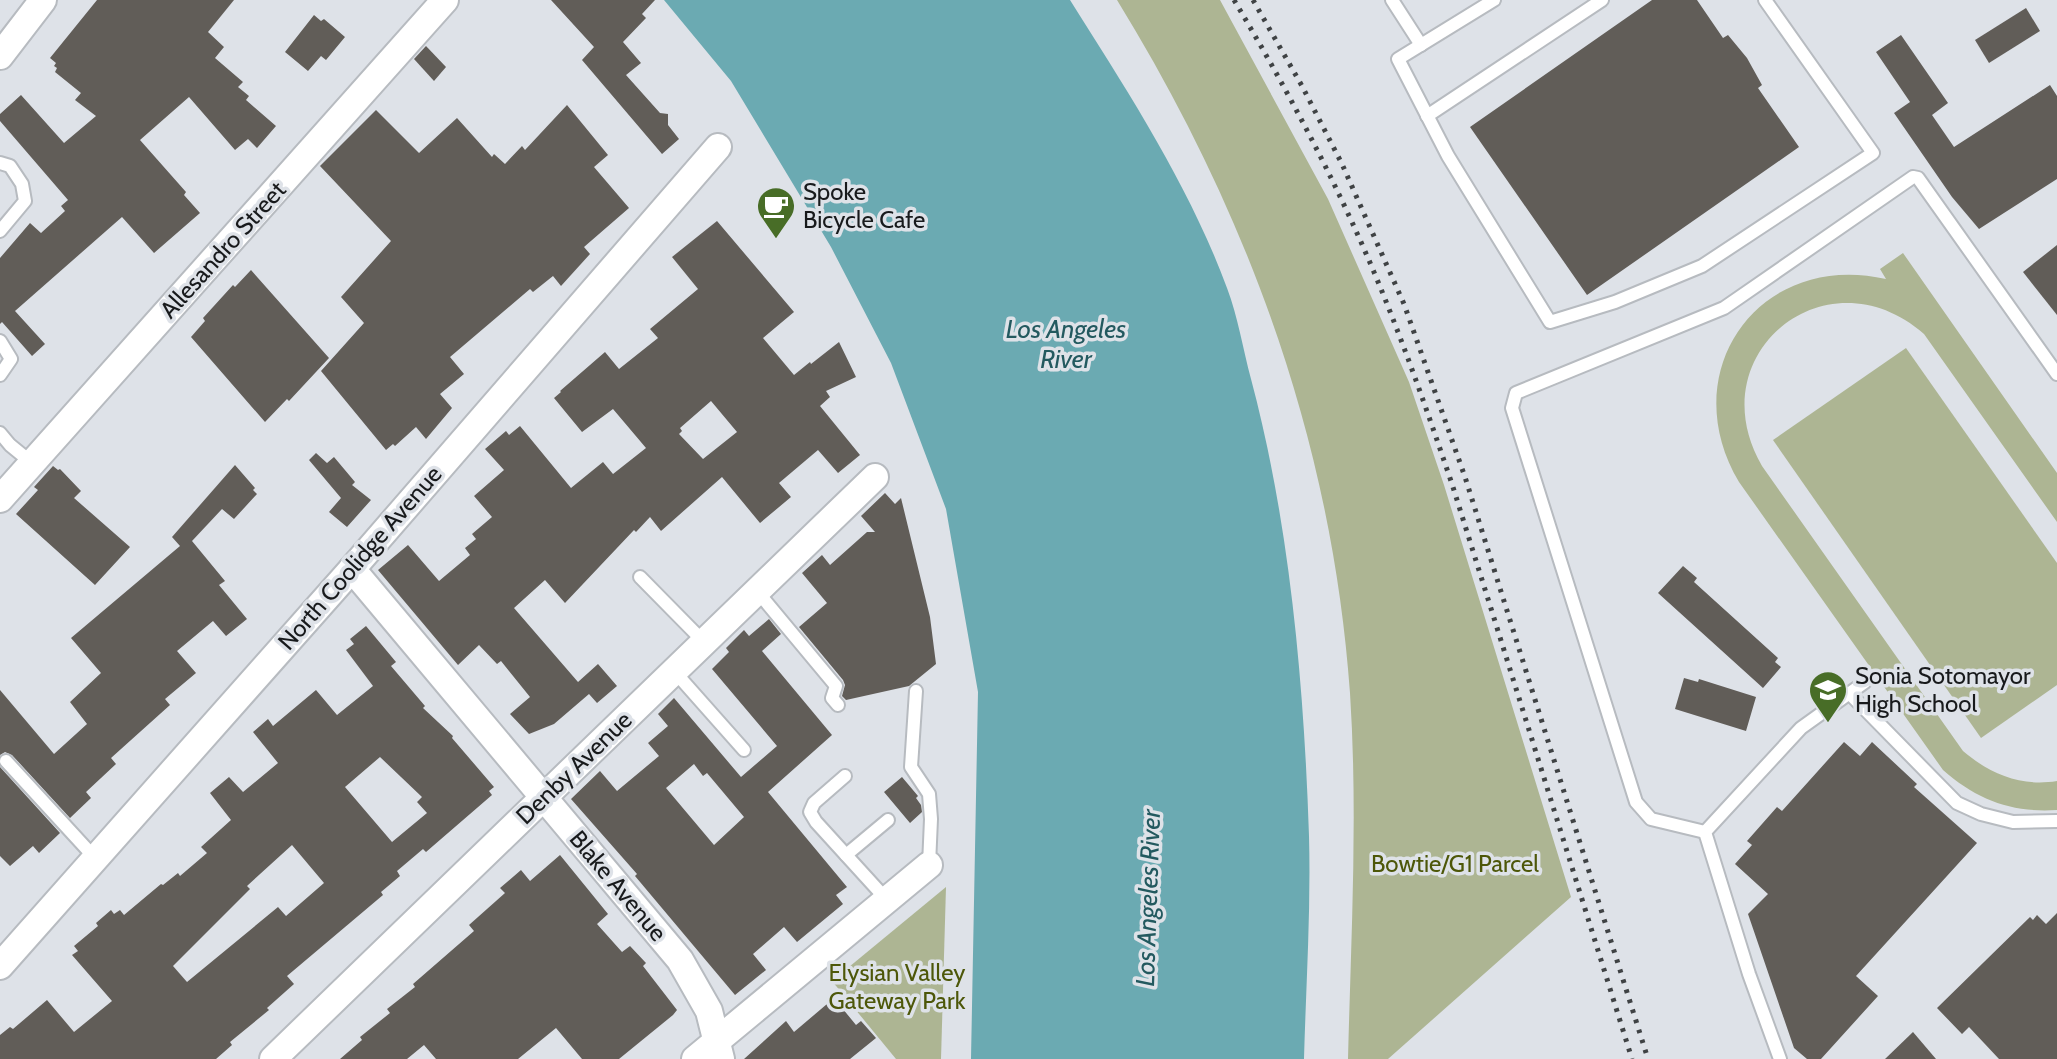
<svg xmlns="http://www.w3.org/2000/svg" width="2057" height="1059" viewBox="0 0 2057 1059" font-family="Cabin,sans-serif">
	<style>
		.green { fill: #adb593 }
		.water { fill: #6baab2 }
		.building { fill: #615d58; fill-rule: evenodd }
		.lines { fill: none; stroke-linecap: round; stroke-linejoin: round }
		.lane-casing { stroke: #b7bbc0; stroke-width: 16 }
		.street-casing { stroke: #b7bbc0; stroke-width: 30 }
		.lane { stroke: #fff; stroke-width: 12 }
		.street { stroke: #fff; stroke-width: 26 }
		.rail { stroke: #3f4244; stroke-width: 5; stroke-dasharray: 3.5 7; stroke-linecap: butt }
		.labels { text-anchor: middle; stroke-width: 7; stroke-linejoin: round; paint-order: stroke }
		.poi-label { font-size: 24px; fill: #181a1c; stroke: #dee2e8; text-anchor: start }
		.street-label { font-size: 24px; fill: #181a1c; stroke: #dee2e8 }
		.park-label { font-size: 24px; fill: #4d5709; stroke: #dee2e8 }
		.water-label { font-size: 26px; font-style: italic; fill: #23595f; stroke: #dee2e8 }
	</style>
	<rect width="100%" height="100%" fill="#dee2e8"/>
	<!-- green -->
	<g class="green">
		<path d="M 1117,0 L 1220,0 L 1328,199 L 1409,382 L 1444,485 L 1571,897 L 1388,1059 L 1348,1059 C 1351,937 1358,815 1350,693 C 1332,442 1248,213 1117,0 Z"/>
		<path d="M 1903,253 L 2057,473 L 2057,522 L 1924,334 C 1827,249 1697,354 1762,466 L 1963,751 C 1990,774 2021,787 2057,781 L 2057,810 C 2012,813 1977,800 1943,770 L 1739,482 C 1673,371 1760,250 1886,279 L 1880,269 Z"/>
		<path d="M 1906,348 L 2057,563 L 2057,685 L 1981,738 L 1773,440 Z"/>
		<path d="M 946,887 L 941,1059 L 896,1059 L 832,981 Z"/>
	</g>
	<!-- water -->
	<path class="water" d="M 664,0 L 1070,0 C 1128,92 1189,185 1227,288 C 1238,317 1243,349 1251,379 C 1290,525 1304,685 1309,836 C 1311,910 1306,985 1304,1059 L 971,1059 L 978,692 L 946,509 L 891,363 L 831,247 L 731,81 Z"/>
	<!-- building -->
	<g class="building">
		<path d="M 97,0 L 234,0 L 208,32 L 224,47 L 215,58 L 243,82 L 238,87 L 249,96 L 246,100 L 276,126 L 257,148 L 248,139 L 235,150 L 189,97 L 140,140 L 186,192 L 184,195 L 200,213 L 154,253 L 122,217 L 15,311 L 45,344 L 32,356 L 2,322 L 0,324 L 0,258 L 30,223 L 41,233 L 65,211 L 61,206 L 68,200 L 0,121 L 0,114 L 21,95 L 64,143 L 96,116 L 75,100 L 81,93 L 55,72 L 57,68 L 54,66 L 56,63 L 50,58 Z"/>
		<path d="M 551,0 L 655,0 L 642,14 L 646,18 L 623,42 L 641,63 L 626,75 L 660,113 L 668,114 L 668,125 L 679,139 L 662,154 L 582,60 L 594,47 Z"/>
		<path d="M 1652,0 L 1697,0 L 1723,38 L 1728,35 L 1747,58 L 1762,85 L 1758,88 L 1799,147 L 1587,295 L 1470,127 Z"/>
		<path d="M 2026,8 L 2040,31 L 1989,63 L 1975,40 Z"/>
		<path d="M 314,15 L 321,21 L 324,19 L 345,37 L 326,60 L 321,56 L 308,71 L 285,52 Z"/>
		<path d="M 1901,35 L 1948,103 L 1932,115 L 1954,147 L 2050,85 L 2057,96 L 2057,179 L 1979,229 L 1952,197 L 1894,113 L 1910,102 L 1876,52 Z"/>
		<path d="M 426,46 L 446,67 L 434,81 L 414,59 Z"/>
		<path d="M 567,105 L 608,155 L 594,167 L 629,208 L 584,247 L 590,254 L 561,286 L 553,276 L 533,292 L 530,289 L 450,357 L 464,374 L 440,394 L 452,408 L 426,439 L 416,427 L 395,446 L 393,444 L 386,450 L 321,371 L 364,323 L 341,297 L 391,241 L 320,166 L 376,110 L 419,153 L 457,118 L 492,157 L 494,154 L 505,164 L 522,146 L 525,150 Z"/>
		<path d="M 717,221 L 794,312 L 763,338 L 794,375 L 810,362 L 811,364 L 839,342 L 856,377 L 826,391 L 830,397 L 820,406 L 860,455 L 838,473 L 818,450 L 779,483 L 791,497 L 760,523 L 722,477 L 661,531 L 650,517 L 636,532 L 634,530 L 565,603 L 545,580 L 514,608 L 578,682 L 598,664 L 617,686 L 597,703 L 589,694 L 554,724 L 529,734 L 510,714 L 530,697 L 501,661 L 497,664 L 479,645 L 458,665 L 378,570 L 408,545 L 439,581 L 470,555 L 465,548 L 476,539 L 472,534 L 492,517 L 474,496 L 504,470 L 485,449 L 506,431 L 509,435 L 520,426 L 571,488 L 603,462 L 613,474 L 646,448 L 613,409 L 582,432 L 554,398 L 561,392 L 560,391 L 605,352 L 619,369 L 658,338 L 650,329 L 698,289 L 672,257 ZM 711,401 L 737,432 L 703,459 L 679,434 L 682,431 L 680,428 Z"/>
		<path d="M 2057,245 L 2057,315 L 2023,272 Z"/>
		<path d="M 251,270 L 329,358 L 289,401 L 287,399 L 265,422 L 191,337 L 205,321 L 203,318 L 233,285 L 235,287 Z"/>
		<path d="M 316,453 L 327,463 L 334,457 L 355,482 L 352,485 L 371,500 L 347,527 L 329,512 L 341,498 L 309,460 Z"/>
		<path d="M 235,465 L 255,488 L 253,490 L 257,494 L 234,519 L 222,509 L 192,541 L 225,581 L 219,585 L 247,619 L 226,636 L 213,621 L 177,651 L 196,673 L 165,699 L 170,705 L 111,758 L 116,764 L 86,792 L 91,798 L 70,818 L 12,755 L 5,752 L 0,755 L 0,690 L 54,754 L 87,724 L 70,702 L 101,673 L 71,638 L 180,546 L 172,537 Z"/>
		<path d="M 53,466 L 58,470 L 60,469 L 81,491 L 74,498 L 130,547 L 95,585 L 16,514 L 38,490 L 34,487 Z"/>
		<path d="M 885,493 L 895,504 L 901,498 L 930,617 L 936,664 L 909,686 L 846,700 L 842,696 L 845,685 L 843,680 L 799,627 L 827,603 L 802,573 L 822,555 L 830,565 L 867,532 L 875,532 L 861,516 Z"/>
		<path d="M 1683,566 L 1697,578 L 1694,582 L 1778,658 L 1775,662 L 1781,667 L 1763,688 L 1658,593 Z"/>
		<path d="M 769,619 L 781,634 L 762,651 L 832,735 L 768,792 L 847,887 L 836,895 L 843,904 L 797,942 L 784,927 L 753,954 L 766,970 L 735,995 L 635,876 L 637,874 L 571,799 L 600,771 L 617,791 L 659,756 L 648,743 L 668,726 L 658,714 L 674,698 L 741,777 L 777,746 L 712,669 L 729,652 L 726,648 L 744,630 L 749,636 ZM 694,764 L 703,776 L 707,773 L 744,817 L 714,845 L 666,788 Z"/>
		<path d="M 366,626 L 396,662 L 391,666 L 425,706 L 423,708 L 453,736 L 452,738 L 494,787 L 489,791 L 492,795 L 426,852 L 423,849 L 397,871 L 400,876 L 381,892 L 383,895 L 287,976 L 294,984 L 267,1008 L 269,1010 L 230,1042 L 232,1045 L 216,1059 L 0,1059 L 0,1035 L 10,1027 L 13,1029 L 47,1000 L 74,1032 L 112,1001 L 72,955 L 78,951 L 74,946 L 98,926 L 96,923 L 111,910 L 114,914 L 120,910 L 124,915 L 161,884 L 163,885 L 178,873 L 180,876 L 207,853 L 201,847 L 231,820 L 210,793 L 229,777 L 243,792 L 278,763 L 253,732 L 268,719 L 273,726 L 316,690 L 337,715 L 373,686 L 346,650 L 354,644 L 350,639 ZM 380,757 L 422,797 L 417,802 L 427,813 L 392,842 L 345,787 ZM 292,845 L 324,883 L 286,916 L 278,907 L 187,982 L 173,966 L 250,889 L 247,886 Z"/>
		<path d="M 1684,678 L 1698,682 L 1699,679 L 1756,697 L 1746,731 L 1675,709 Z"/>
		<path d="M 1844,742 L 1860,756 L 1872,742 L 1917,784 L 1914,787 L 1977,843 L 1856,976 L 1878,996 L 1821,1059 L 1807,1059 L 1794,1048 L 1748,914 L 1768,894 L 1735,864 L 1752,845 L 1747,841 L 1777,807 L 1782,811 Z"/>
		<path d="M 0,767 L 60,833 L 39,853 L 33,846 L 10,866 L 0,856 Z"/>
		<path d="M 902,777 L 918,796 L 916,798 L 921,805 L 922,812 L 910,823 L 884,792 Z"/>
		<path d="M 560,855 L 608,914 L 597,924 L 622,952 L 630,946 L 646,963 L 643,966 L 677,1010 L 673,1015 L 619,1059 L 582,1059 L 556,1028 L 518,1059 L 436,1059 L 424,1045 L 407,1059 L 340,1059 L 362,1040 L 360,1037 L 390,1013 L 387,1009 L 415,987 L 413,984 L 474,931 L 469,925 L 505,893 L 500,888 L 521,870 L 530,881 Z"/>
		<path d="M 2057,913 L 2057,1059 L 1999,1059 L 1969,1027 L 1962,1034 L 1937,1008 L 2030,917 L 2033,920 L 2037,915 L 2046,924 Z"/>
		<path d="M 838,1003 L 856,1025 L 861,1021 L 876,1038 L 850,1059 L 744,1059 L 786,1021 L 794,1032 L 827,1004 L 831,1009 Z"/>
		<path d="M 1913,1032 L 1936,1059 L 1885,1059 Z"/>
	</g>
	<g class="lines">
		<defs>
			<g id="lane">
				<path d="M 1392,0 L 1421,45"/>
				<path d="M 1494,0 L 1398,59 L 1448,156 L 1550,322 L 1615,302 L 1702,266 L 1873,153 L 1765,0"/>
				<path d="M 1427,116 L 1602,0"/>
				<path d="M 0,163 L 10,166 L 22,184 L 25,201 L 0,231"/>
				<path d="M 0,341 L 11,359 L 0,375"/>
				<path d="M 0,433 L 10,445 L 32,463"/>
				<path d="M 640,577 L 704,642"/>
				<path d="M 757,591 L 836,686 L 832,698 L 838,705"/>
				<path d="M 674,671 L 744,750"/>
				<path d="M 916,691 L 911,767 L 929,794 L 931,819 L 929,865"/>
				<path d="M 1849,693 L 1957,803 L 1981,814 L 2013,822 L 2057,821"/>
				<path d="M 6,761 L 95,858"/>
				<path d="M 845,776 L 814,803 L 810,812 L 816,822 L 887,900"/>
				<path d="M 1705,832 L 1651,819 L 1636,802 L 1512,408 L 1516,393 L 1724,308 L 1913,177 L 1918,178 L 2057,374"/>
				<path d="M 846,855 L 888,820"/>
				<path d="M 1780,1059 L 1749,974 L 1705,832 L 1801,728 L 1865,682"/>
			</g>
			<g id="street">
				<path d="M 0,56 L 43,0"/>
				<path d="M 0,499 L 445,0"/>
				<path d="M 352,569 L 680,960 L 709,1011 L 721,1059"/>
				<path d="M 0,966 L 352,569 L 718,147"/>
				<path d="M 273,1059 L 875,477"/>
				<path d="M 695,1059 L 929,865"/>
			</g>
		</defs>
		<!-- lane casing -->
		<use href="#lane" class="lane-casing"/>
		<!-- street casing -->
		<use href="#street" class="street-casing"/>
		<!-- lane -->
		<use href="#lane" class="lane"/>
		<!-- street -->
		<use href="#street" class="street"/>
		<!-- rail -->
		<g class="rail">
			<path d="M 1234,0 C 1293,99 1347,202 1389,309 C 1412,367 1432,425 1452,484 L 1632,1059"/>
			<path d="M 1253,0 L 1302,86 L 1342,164 L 1404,304 L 1465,477 L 1648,1059"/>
		</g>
	</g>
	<!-- icons -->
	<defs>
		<symbol id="cafe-pin" viewBox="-11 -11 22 30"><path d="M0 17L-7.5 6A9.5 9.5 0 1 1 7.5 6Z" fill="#486d27" stroke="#dee2e8"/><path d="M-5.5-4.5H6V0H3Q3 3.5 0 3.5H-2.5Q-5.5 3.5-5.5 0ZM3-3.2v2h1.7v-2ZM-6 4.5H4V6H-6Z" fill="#fff"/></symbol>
		<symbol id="school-pin" viewBox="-11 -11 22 30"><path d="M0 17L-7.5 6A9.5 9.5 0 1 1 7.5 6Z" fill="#486d27" stroke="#dee2e8"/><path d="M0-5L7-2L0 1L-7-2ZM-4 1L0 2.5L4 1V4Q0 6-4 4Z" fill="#fff"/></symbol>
	</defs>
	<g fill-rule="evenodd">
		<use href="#cafe-pin" x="754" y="184" width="44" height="60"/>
		<use href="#school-pin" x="1806" y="668" width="44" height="60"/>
	</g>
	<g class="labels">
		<!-- poi labels -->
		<g class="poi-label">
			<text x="803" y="200">Spoke<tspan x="803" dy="28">Bicycle Cafe</tspan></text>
			<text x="1855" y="684">Sonia Sotomayor<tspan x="1855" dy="28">High School</tspan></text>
		</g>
		<!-- street labels -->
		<g class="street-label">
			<text transform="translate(223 250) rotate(-48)" y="8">Allesandro Street</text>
			<text transform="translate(360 558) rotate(-49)" y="8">North Coolidge Avenue</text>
			<text transform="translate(574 768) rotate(-44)" y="8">Denby Avenue</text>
			<text transform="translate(618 886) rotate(50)" y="8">Blake Avenue</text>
		</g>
		<!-- park labels -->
		<g class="park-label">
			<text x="1455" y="872">Bowtie/G1 Parcel</text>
			<text x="897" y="981">Elysian Valley<tspan x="897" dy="28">Gateway Park</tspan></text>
		</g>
		<!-- water labels -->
		<g class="water-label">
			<text x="1066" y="338">Los Angeles<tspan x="1066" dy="30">River</tspan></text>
			<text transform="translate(1148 898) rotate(-88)" y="9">Los Angeles River</text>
		</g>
	</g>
</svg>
